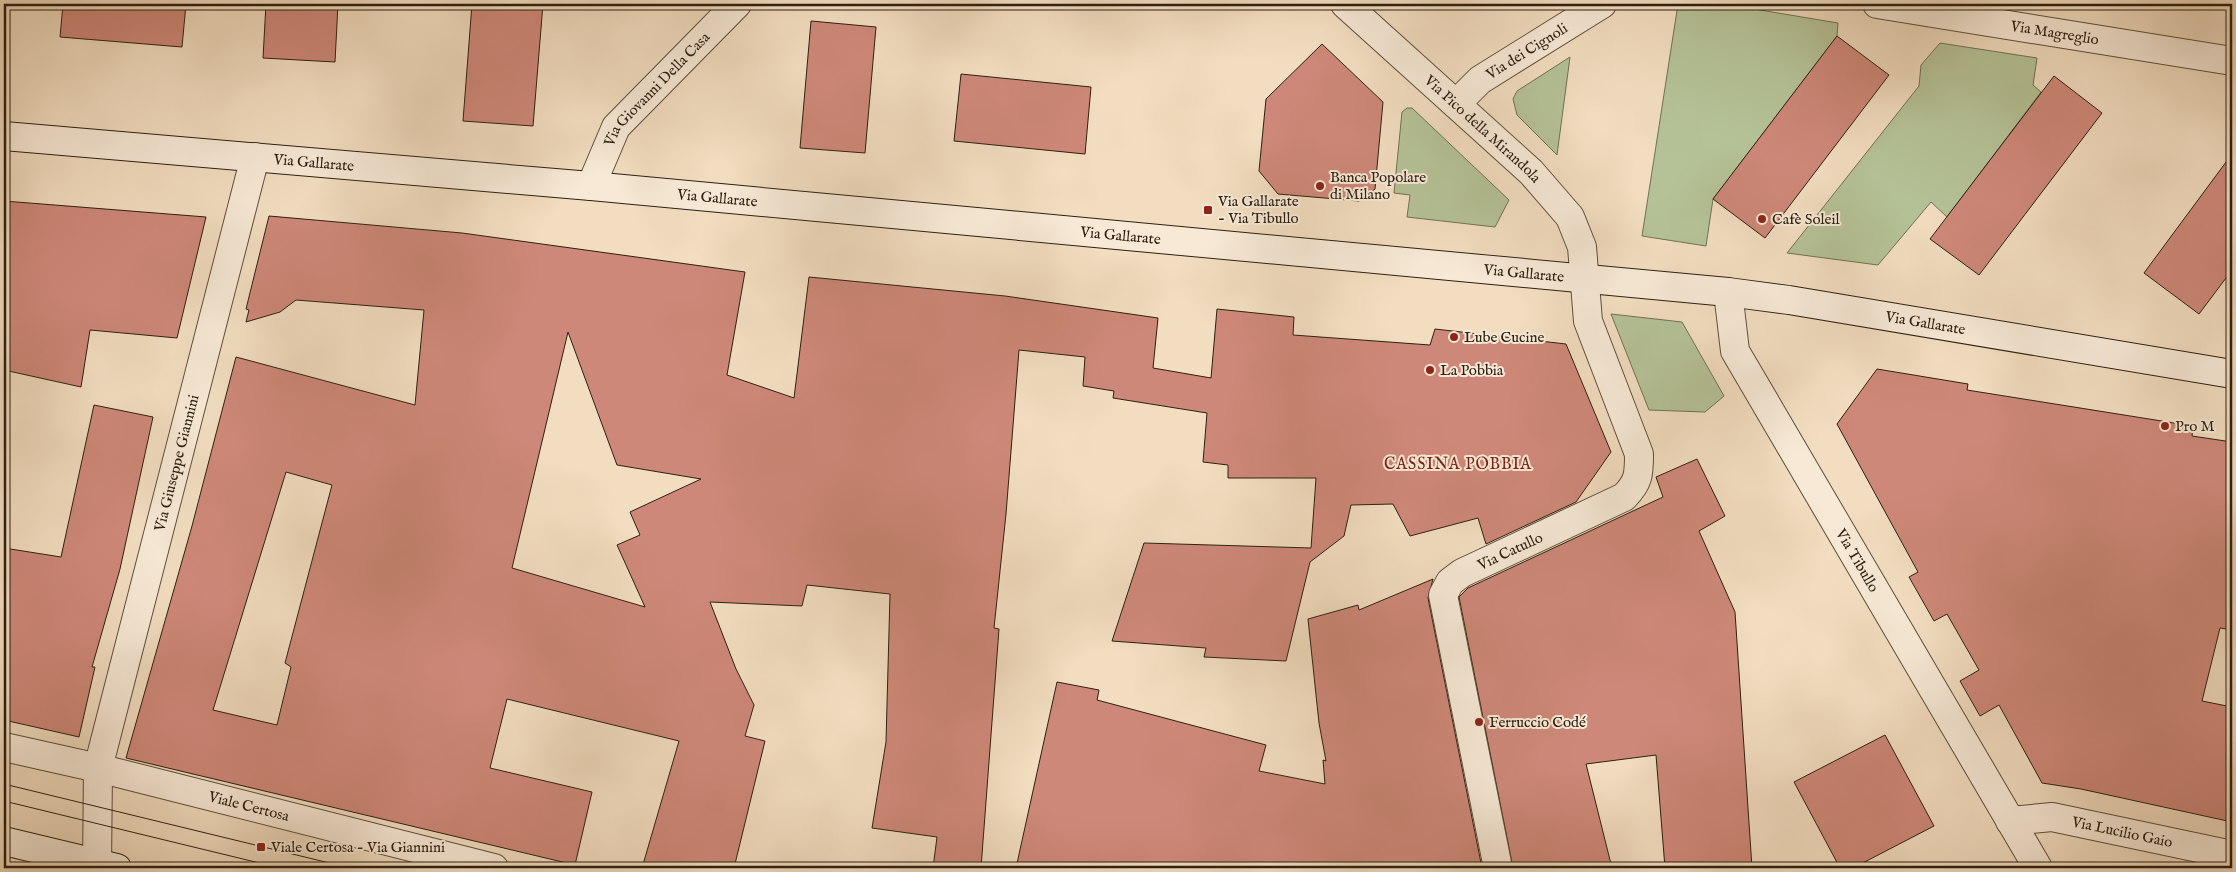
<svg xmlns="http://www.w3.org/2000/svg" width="2236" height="872" viewBox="0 0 2236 872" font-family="'IM FELL English',serif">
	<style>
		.green { fill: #b5c297; stroke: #717154 }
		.building { fill: #ce8879; stroke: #2d2010; fill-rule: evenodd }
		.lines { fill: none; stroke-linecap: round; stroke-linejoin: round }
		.street-casing { stroke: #5e4f3c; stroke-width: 30 }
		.secondary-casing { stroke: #2d2010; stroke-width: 30 }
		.street { stroke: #f7e9d6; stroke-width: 28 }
		.secondary { stroke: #f7e9d6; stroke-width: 28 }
		.tram { stroke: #2d2010; stroke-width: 1 }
		.poi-dot { fill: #8f2418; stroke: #f7e9d6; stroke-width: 2 }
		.labels { text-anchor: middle; stroke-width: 4; stroke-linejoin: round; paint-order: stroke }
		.street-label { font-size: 15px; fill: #2d2010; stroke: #f7e9d6 }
		.poi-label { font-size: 15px; fill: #2d2010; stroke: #f7e9d6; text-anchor: start }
		.neighbourhood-label { font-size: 16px; letter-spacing: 1px; fill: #7a1f14; stroke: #f7e9d6 }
	</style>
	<rect width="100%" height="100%" fill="#f2ddc0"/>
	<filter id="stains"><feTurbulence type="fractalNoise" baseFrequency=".004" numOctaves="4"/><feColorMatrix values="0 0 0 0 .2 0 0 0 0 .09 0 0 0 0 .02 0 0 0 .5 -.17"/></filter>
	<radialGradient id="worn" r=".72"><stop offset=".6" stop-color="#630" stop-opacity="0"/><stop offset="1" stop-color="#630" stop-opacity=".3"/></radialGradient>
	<!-- green -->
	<g class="green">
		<path d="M 1678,4 L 1724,4 L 1838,23 L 1837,36 L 1713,199 L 1706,246 L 1642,236 Z"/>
		<path d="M 1940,43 L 2037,58 L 2033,85 L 2041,92 L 1947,217 L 1931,202 L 1878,265 L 1787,253 L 1919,86 L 1921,65 Z"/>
		<path d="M 1570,57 L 1557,155 L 1517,115 L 1513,99 L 1517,91 Z"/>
		<path d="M 1407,108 L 1412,108 L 1509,200 L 1495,227 L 1407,217 L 1410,195 L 1394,193 L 1402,112 Z"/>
		<path d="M 1611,314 L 1682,322 L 1724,396 L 1705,412 L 1649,410 Z"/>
	</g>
	<!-- building -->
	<g class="building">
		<path d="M 63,4 L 186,4 L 182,47 L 60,37 Z"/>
		<path d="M 266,4 L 338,4 L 335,62 L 263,58 Z"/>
		<path d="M 472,4 L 543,4 L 533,126 L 463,121 Z"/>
		<path d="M 811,21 L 876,27 L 865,153 L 800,148 Z"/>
		<path d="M 1837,36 L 1889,75 L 1765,238 L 1713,199 Z"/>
		<path d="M 1322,44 L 1383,102 L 1375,189 L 1359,201 L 1278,194 L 1259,171 L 1266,99 Z"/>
		<path d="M 961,74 L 1091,87 L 1085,154 L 954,141 Z"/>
		<path d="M 2054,76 L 2102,113 L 1979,275 L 1930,239 Z"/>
		<path d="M 2232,154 L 2232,270 L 2199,314 L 2144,273 Z"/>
		<path d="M 4,201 L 206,217 L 177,338 L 90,330 L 81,387 L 4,370 Z"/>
		<path d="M 269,216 L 462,233 L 745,272 L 727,375 L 794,398 L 809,277 L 1005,296 L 1158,318 L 1153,368 L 1211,378 L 1217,309 L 1294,317 L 1293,335 L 1430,345 L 1435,329 L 1566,344 L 1611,452 L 1576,502 L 1486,544 L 1478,518 L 1410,536 L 1393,504 L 1351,505 L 1344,536 L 1310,562 L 1286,661 L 1204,657 L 1206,648 L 1112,641 L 1144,543 L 1311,548 L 1316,478 L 1228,478 L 1228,465 L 1203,462 L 1207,413 L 1113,398 L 1114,391 L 1083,386 L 1085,357 L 1019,350 L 1006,514 L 994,628 L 999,629 L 981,868 L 933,868 L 937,837 L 872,828 L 886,742 L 890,594 L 807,585 L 802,606 L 710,602 L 736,669 L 754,705 L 745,736 L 765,741 L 734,868 L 642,868 L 679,741 L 507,699 L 490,768 L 592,792 L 575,865 L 126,758 L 192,526 L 236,357 L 415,405 L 424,310 L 296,300 L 280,312 L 246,322 L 249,310 L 246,309 ZM 568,332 L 617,465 L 701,479 L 630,512 L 640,535 L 617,545 L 645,607 L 512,568 ZM 286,472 L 332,485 L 285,663 L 291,667 L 277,725 L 213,710 Z"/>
		<path d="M 1877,369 L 1968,384 L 1967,390 L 2193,426 L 2192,436 L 2232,442 L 2232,630 L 2220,628 L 2202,701 L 2232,707 L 2232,822 L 2081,789 L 2042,783 L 1999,705 L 1980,716 L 1960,681 L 1979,670 L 1947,614 L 1934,621 L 1909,577 L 1918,572 L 1837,424 Z"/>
		<path d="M 94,405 L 153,417 L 120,569 L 92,667 L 95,667 L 79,737 L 4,720 L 4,548 L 61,557 Z"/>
		<path d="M 1697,459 L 1725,516 L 1699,531 L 1735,612 L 1752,868 L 1665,868 L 1656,755 L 1586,764 L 1612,868 L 1513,868 L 1459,597 L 1468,588 L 1663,497 L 1656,477 Z"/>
		<path d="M 1433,579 L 1428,598 L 1482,868 L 1016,868 L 1057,682 L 1099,690 L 1097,700 L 1266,745 L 1259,771 L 1325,784 L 1323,760 L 1326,761 L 1319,723 L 1308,619 L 1358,605 L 1359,610 Z"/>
		<path d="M 1885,735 L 1934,826 L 1853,868 L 1840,868 L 1794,782 Z"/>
	</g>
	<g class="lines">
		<defs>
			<g id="street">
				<path id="s1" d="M 1345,4 L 1531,172 L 1570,217 L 1582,247 L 1588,321 L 1639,454 C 1639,474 1639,482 1624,497 L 1462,573 L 1450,582 L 1443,595 L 1498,868"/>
				<path id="s2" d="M 1877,4 L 2232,61"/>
				<path id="s3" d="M 1456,104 L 1480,80 L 1602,4"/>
				<path id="s4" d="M 591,186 L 616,127 L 737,4"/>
				<path id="s5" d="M 1728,292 L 1735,351 L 2038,868"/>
				<path id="s6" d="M 4,747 L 98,768 L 494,868"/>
				<path id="s7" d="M 2010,821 L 2052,817 L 2232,855"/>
				<path id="s8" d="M 97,868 L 98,768 L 255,157"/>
			</g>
			<g id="secondary">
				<path id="s9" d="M 4,136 L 591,186 L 1728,292 L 1789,300 L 2232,374"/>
				<path d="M 4,841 L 117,868"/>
			</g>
		</defs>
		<!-- street casing -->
		<use href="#street" class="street-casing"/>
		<!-- secondary casing -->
		<use href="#secondary" class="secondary-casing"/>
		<!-- street -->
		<use href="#street" class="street"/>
		<!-- secondary -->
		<use href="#secondary" class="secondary"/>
		<!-- tram -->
		<g class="tram">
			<path d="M 4,784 L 350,868"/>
			<path d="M 4,801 L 280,868"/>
		</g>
	</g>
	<!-- markers -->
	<g class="poi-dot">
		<circle cx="1320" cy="186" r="5"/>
		<rect x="1203" y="205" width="10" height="10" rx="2.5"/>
		<circle cx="1762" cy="219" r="5"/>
		<circle cx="1454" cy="337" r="5"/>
		<circle cx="1430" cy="370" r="5"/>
		<circle cx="2165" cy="426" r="5"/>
		<circle cx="1479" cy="722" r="5"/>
		<rect x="256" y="842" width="10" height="10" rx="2.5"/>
	</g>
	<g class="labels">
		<!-- street labels -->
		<g class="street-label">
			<text dy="5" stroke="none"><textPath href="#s2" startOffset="180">Via Magreglio</textPath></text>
			<text dy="5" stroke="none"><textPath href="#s3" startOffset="89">Via dei Cignoli</textPath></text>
			<text dy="5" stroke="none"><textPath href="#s4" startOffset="119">Via Giovanni Della Casa</textPath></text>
			<text dy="5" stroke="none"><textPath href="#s1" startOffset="186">Via Pico della Mirandola</textPath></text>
			<text dy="5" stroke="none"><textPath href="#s9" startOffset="311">Via Gallarate</textPath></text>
			<text dy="5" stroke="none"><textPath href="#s9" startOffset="716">Via Gallarate</textPath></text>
			<text dy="5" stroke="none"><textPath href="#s9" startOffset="1121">Via Gallarate</textPath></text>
			<text dy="5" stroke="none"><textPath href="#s9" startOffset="1526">Via Gallarate</textPath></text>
			<text dy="5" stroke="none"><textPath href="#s9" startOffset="1931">Via Gallarate</textPath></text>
			<text dy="5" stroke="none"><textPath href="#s8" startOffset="415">Via Giuseppe Giannini</textPath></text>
			<text transform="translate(1510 551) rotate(-25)" y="5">Via Catullo</text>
			<text dy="5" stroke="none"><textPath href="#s5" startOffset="302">Via Tibullo</textPath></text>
			<text dy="5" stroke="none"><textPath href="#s6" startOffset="252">Viale Certosa</textPath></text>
			<text dy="5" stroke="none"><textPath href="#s7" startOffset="114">Via Lucilio Gaio</textPath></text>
		</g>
		<!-- poi labels -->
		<g class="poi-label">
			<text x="1330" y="182">Banca Popolare<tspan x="1330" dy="17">di Milano</tspan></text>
			<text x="1218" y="206">Via Gallarate<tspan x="1218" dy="17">- Via Tibullo</tspan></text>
			<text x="1772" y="224">Cafè Soleil</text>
			<text x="1464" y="342">Lube Cucine</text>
			<text x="1440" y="375">La Pobbia</text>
			<text x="2175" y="431">Pro M</text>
			<text x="1489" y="727">Ferruccio Codé</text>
			<text x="271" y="852">Viale Certosa - Via Giannini</text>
		</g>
		<!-- neighbourhood labels -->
		<g class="neighbourhood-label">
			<text x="1458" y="469">CASSINA POBBIA</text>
		</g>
	</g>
	<!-- margin -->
	<rect width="2236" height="872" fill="none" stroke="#f2ddc0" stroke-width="20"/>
	<rect x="5" y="5" width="2226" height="862" fill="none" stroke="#2d2010" stroke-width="2.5"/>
	<rect x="10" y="10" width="2216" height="852" fill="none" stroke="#2d2010"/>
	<rect width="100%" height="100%" filter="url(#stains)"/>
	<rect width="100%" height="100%" fill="url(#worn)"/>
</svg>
